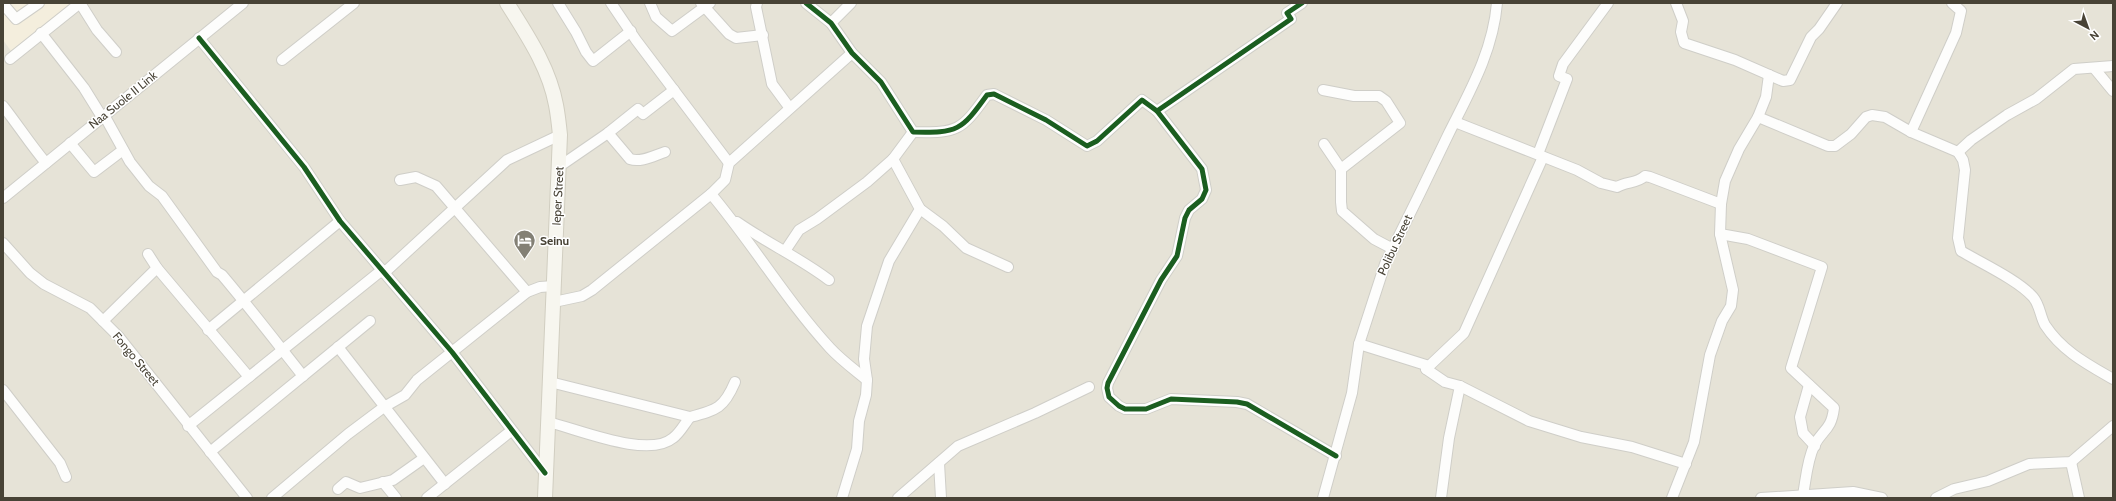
<svg xmlns="http://www.w3.org/2000/svg" width="2116" height="501" viewBox="0 0 2116 501" font-family="Cabin,sans-serif">
	<style>
		.residential { fill: #e6e3d7 }
		.commercial { fill: #f4eedd }
		.lines { fill: none; stroke-linecap: round; stroke-linejoin: round }
		.street-casing { stroke: #cfcec8; stroke-width: 12 }
		.secondary-casing { stroke: #d1cec1; stroke-width: 16 }
		.street { stroke: #fdfdfc; stroke-width: 10 }
		.secondary { stroke: #f7f6ef; stroke-width: 14 }
		.cycleway-casing { stroke: #fff; stroke-width: 8 }
		.cycleway { stroke: #1b5e20; stroke-width: 5 }
		.labels { text-anchor: middle; stroke-width: 3; stroke-linejoin: round; paint-order: stroke }
		.street-label { font-size: 12px; fill: #484336; stroke: #fff }
		.poi-label { font-size: 12px; font-weight: bold; fill: #484336; stroke: #fff; text-anchor: start }
	</style>
	<rect width="100%" height="100%" fill="#f1f0ea"/>
	<!-- residential -->
	<rect class="residential" x="3" y="3" width="2110" height="495"/>
	<!-- commercial -->
	<path class="commercial" d="M 3,3 L 73,3 L 11,51 L 3,40 Z"/>
	<g class="lines">
		<defs>
			<g id="street">
				<path d="M 558,3 L 576,32 L 586,52 L 593,61 L 631,31"/>
				<path d="M 611,3 L 636,40 L 729,163"/>
				<path d="M 650,3 L 656,17 L 672,31 L 710,3"/>
				<path d="M 701,3 L 729,34 L 736,38 L 763,35"/>
				<path d="M 757,3 L 756,7 L 772,84 L 789,107"/>
				<path d="M 806,3 L 831,23 L 852,53 L 881,82 L 913,132 C 958,133 961,131 987,95 L 994,94 L 1046,120 L 1087,146 L 1097,141 L 1142,100 L 1157,111 L 1291,19 L 1287,13 L 1302,3"/>
				<path d="M 1676,3 L 1683,21 L 1681,32 L 1684,43 L 1735,60 L 1783,81 L 1790,80 L 1811,37 L 1819,29 L 1837,3"/>
				<path d="M 3,4 L 16,19 L 39,3"/>
				<path d="M 831,23 L 851,3"/>
				<path d="M 41,33 L 84,88 L 102,117"/>
				<path d="M 199,38 L 304,167 L 340,221 L 452,352 L 545,473"/>
				<path d="M 10,59 L 80,3 L 97,30 L 116,52"/>
				<path d="M 282,60 L 354,3"/>
				<path d="M 2094,68 L 2113,91"/>
				<path d="M 1323,90 L 1354,96 L 1379,96 L 1386,101 L 1400,123 L 1341,169"/>
				<path d="M 3,106 C 18,125 30,144 46,163"/>
				<path d="M 1157,111 L 1202,169 L 1206,190 L 1202,199 L 1189,210 L 1185,218 L 1177,256 L 1161,280 L 1108,383 L 1107,388 L 1109,397 L 1119,406 L 1125,409 L 1146,409 L 1171,399 L 1237,402 L 1247,404 L 1336,456"/>
				<path d="M 104,115 L 130,162 L 149,186 L 162,196 L 217,272 L 222,275 C 250,308 276,342 303,376"/>
				<path d="M 1758,117 L 1828,146 L 1835,146 L 1851,134 L 1866,117 L 1872,115 L 1885,117 L 1911,132 L 1958,152 L 1963,160 L 1965,170 L 1958,238 L 1961,251 C 1981,263 2018,280 2033,297 C 2040,305 2040,316 2045,325 C 2062,351 2087,364 2113,379"/>
				<path d="M 1455,122 L 1577,170 L 1601,183 L 1617,187 C 1627,181 1636,184 1645,176 L 1650,177 L 1721,204"/>
				<path d="M 1911,132 L 1956,33 L 1961,11 L 1952,3"/>
				<path d="M 608,133 L 630,159 C 641,163 655,155 665,152"/>
				<path d="M 70,143 L 94,172 L 123,150"/>
				<path d="M 1324,144 L 1341,169 L 1341,202 L 1342,211 L 1374,239 L 1393,249"/>
				<path d="M 1958,152 L 1971,140 L 2007,115 L 2036,99 L 2074,69 L 2113,66"/>
				<path d="M 1538,154 L 1567,79 L 1559,76 L 1563,64 L 1608,3"/>
				<path d="M 560,166 L 608,133 L 638,109 L 643,114 L 674,90"/>
				<path d="M 400,180 L 416,177 L 436,186 L 527,292"/>
				<path d="M 711,194 L 725,180 L 729,163 L 852,53"/>
				<path d="M 3,198 L 243,3"/>
				<path d="M 920,209 L 943,226 L 966,248 L 1008,267"/>
				<path d="M 737,222 C 767,243 800,258 829,280"/>
				<path d="M 1720,234 L 1748,239 L 1822,267 L 1791,368 L 1834,408 C 1831,432 1822,429 1814,446 C 1807,461 1806,479 1803,495"/>
				<path d="M 3,243 L 30,273 L 44,284 L 90,308 L 119,337 L 247,498"/>
				<path d="M 785,251 L 799,230 L 817,219 L 867,182 L 893,159"/>
				<path d="M 157,268 L 249,377"/>
				<path d="M 384,273 L 507,160 L 560,135"/>
				<path d="M 554,302 L 582,296 L 592,290 L 711,194 C 753,244 786,300 830,348 C 841,360 855,370 867,380"/>
				<path d="M 103,321 L 157,268 L 148,254"/>
				<path d="M 208,330 L 340,221"/>
				<path d="M 1359,344 L 1429,366 L 1426,369 L 1445,382 L 1460,386 L 1529,421 L 1581,437 L 1632,447 L 1686,464"/>
				<path d="M 338,347 L 445,484"/>
				<path d="M 1426,369 L 1464,333 L 1543,157"/>
				<path d="M 550,382 L 690,417 C 717,410 724,408 735,382"/>
				<path d="M 1809,385 L 1800,417 L 1803,433 L 1815,446"/>
				<path d="M 3,390 L 60,463 L 66,477"/>
				<path d="M 548,422 C 578,429 648,459 673,438 C 680,433 685,423 690,417"/>
				<path d="M 188,426 L 382,270"/>
				<path d="M 210,452 L 370,321"/>
				<path d="M 2071,462 L 2079,498"/>
				<path d="M 939,463 L 941,498"/>
				<path d="M 383,482 L 396,498"/>
				<path d="M 338,489 L 346,482 L 360,488 L 393,480 L 424,458"/>
				<path d="M 272,498 L 348,434 L 384,407 L 405,395 L 417,380 L 527,292 L 540,287 L 554,286"/>
				<path d="M 427,498 L 511,431"/>
				<path d="M 842,498 L 857,449 L 859,421 L 866,395 L 867,380 L 864,359 L 867,326 L 889,261 L 920,209 L 893,159 L 913,132"/>
				<path d="M 898,498 L 958,446 L 1035,413 L 1089,387"/>
				<path d="M 1323,498 L 1352,393 L 1359,344 L 1385,264 C 1407,220 1428,177 1449,133 C 1470,91 1493,51 1497,3"/>
				<path d="M 1441,498 L 1449,438 L 1460,386"/>
				<path d="M 1672,498 L 1694,442 L 1710,355 L 1722,321 L 1731,306 L 1733,290 L 1720,234 L 1721,204 L 1725,181 L 1739,149 L 1758,117 L 1766,97 L 1769,75"/>
				<path d="M 1761,498 L 1853,492 L 1882,498"/>
				<path d="M 1936,498 L 1954,489 L 1988,481 L 2029,464 L 2071,462 L 2113,426"/>
			</g>
			<path id="secondary" d="M 507,3 C 527,35 549,67 556,105 C 558,115 559,125 560,135 L 545,498"/>
		</defs>
		<!-- street casing -->
		<use href="#street" class="street-casing"/>
		<!-- secondary casing -->
		<use href="#secondary" class="secondary-casing"/>
		<!-- street -->
		<use href="#street" class="street"/>
		<!-- secondary -->
		<use href="#secondary" class="secondary"/>
		<defs>
			<g id="cycleway">
				<path d="M 806,3 L 831,23 L 852,53 L 881,82 L 913,132 C 958,133 961,131 987,95 L 994,94 L 1046,120 L 1087,146 L 1097,141 L 1142,100 L 1157,111 L 1291,19 L 1287,13 L 1302,3"/>
				<path d="M 199,38 L 304,167 L 340,221 L 452,352 L 545,473"/>
				<path d="M 1157,111 L 1202,169 L 1206,190 L 1202,199 L 1189,210 L 1185,218 L 1177,256 L 1161,280 L 1108,383 L 1107,388 L 1109,397 L 1119,406 L 1125,409 L 1146,409 L 1171,399 L 1237,402 L 1247,404 L 1336,456"/>
			</g>
		</defs>
		<!-- cycleway casing -->
		<use href="#cycleway" class="cycleway-casing"/>
		<!-- cycleway -->
		<use href="#cycleway" class="cycleway"/>
	</g>
	<!-- icons -->
	<defs>
		<symbol id="hotel-pin" viewBox="-11 -11 22 30"><path d="M0 17L-7.5 6A9.5 9.5 0 1 1 7.5 6Z" fill="#838075" stroke="#fff"/><path d="M-6-4.5h1.5V1H6V5H4.5V3h-9V5H-6ZM-4 0a1.8 1.8 0 1 1 3.6 0ZM.5 0V-2.5h3Q6-2.5 6 0Z" fill="#fff"/></symbol>
	</defs>
	<g fill-rule="evenodd">
		<use href="#hotel-pin" x="512" y="228" width="25" height="34"/>
	</g>
	<g class="labels">
		<!-- street labels -->
		<g class="street-label">
			<text transform="translate(123 100) rotate(-39)" y="4">Naa Suole II Link</text>
			<text transform="translate(558 196) rotate(-87)" y="4">Ieper Street</text>
			<text transform="translate(1395 245) rotate(-65)" y="4">Polibu Street</text>
			<text transform="translate(136 359) rotate(50)" y="4">Fongo Street</text>
		</g>
		<!-- poi labels -->
		<g class="poi-label">
			<text x="540" y="245">Seinu</text>
		</g>
	</g>
	<!-- border -->
	<rect width="2116" height="501" fill="none" stroke="#484336" stroke-width="8"/>
	<!-- north arrow -->
	<g transform="translate(2088 28) rotate(139)" stroke="#ffffff" stroke-width="3" paint-order="stroke">
	<path d="M0-3L7 15L0 10L-7 15Z" fill="#484336"/>
	<text y="-6" font-size="11" font-weight="bold" text-anchor="middle" fill="#484336">N</text>
	</g>
</svg>
